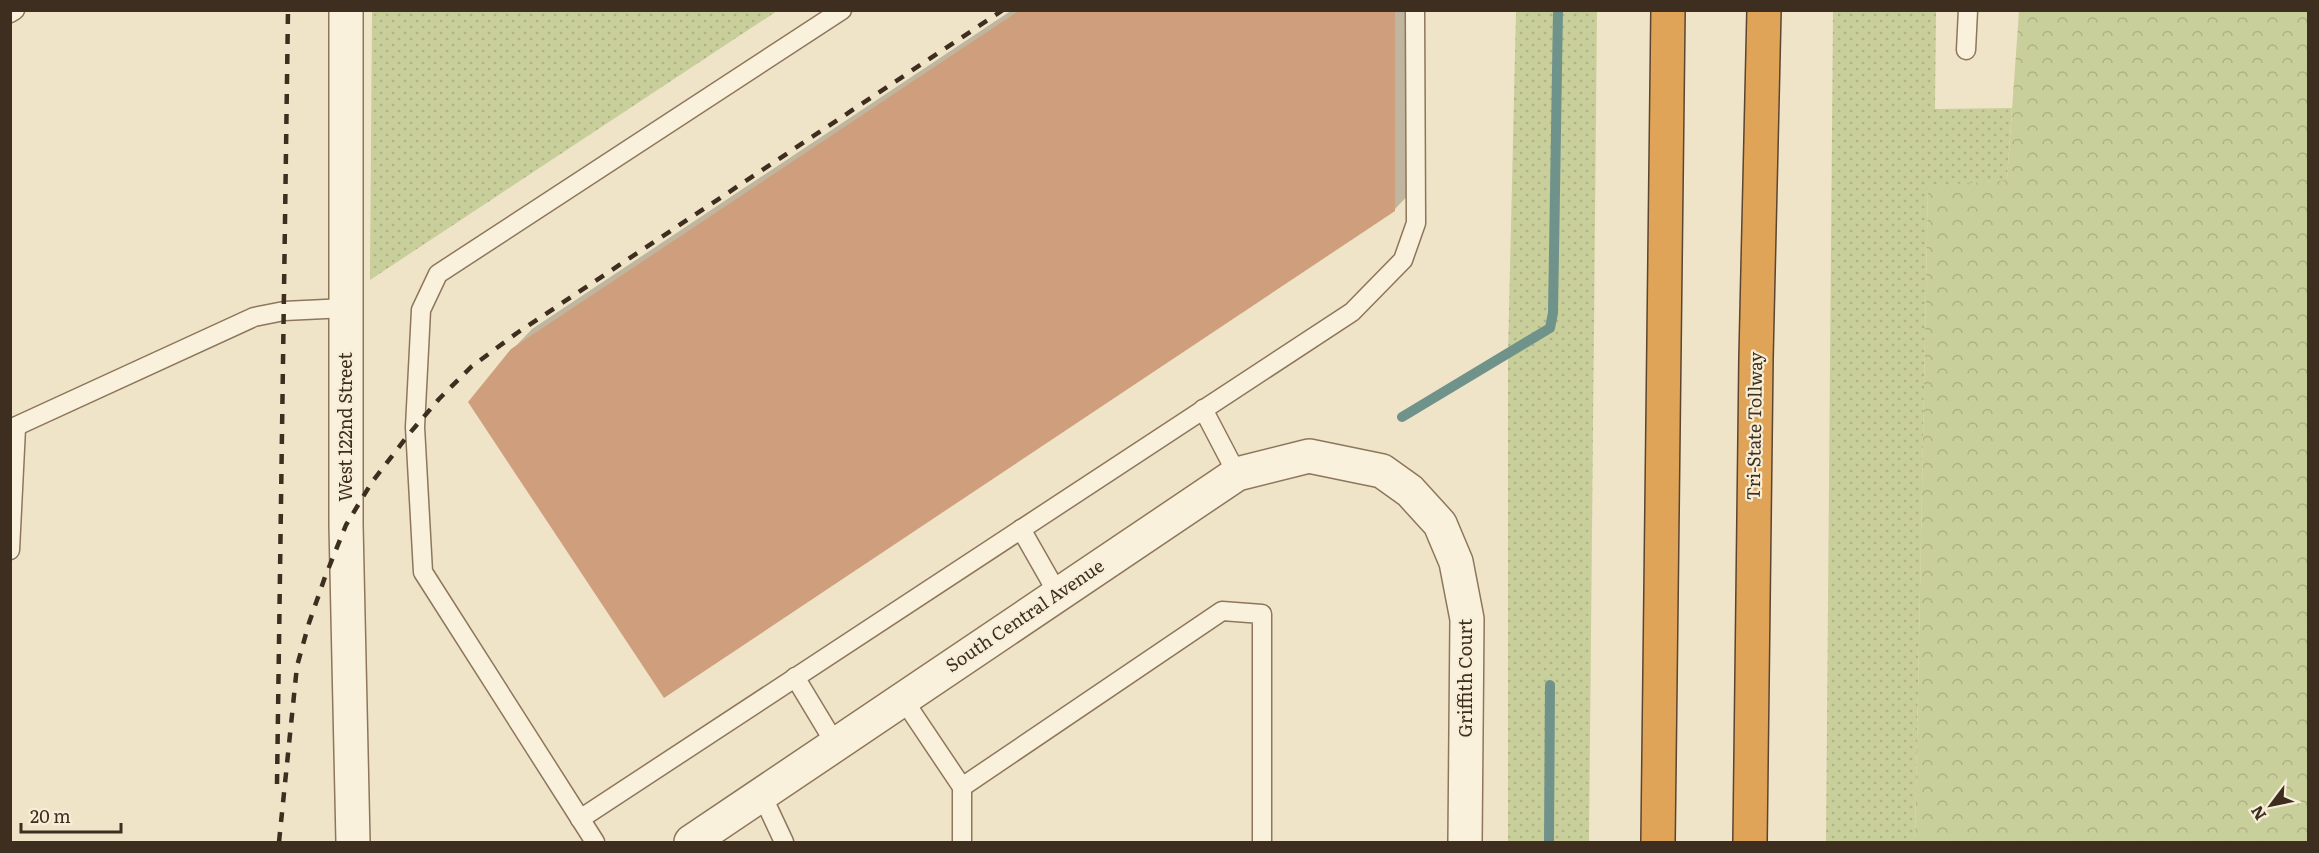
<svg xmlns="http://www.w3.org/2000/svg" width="2319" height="853" viewBox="0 0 2319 853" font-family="Literata,serif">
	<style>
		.grass { fill: url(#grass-dots) }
		.forest { fill: url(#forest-crowns) }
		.shadow { fill: #0003 }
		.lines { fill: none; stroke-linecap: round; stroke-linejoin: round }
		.stream { stroke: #6f938a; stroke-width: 10 }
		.building { fill: #cf9f7d }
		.service-casing { stroke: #8d765c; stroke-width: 21 }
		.minor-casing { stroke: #8d765c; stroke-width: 36 }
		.tertiary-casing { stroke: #8d765c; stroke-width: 36 }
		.motorway-casing { stroke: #5b4430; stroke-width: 36 }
		.service { stroke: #faf1dc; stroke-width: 18 }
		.minor { stroke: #faf1dc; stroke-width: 33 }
		.tertiary { stroke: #faf1dc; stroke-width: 33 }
		.motorway { stroke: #e0a458; stroke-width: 33 }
		.rail { stroke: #3d2e20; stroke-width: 4.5; stroke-dasharray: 10 10; stroke-linecap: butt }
		.labels { text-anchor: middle; stroke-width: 4.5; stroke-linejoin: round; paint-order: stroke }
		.street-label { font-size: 18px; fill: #3d2e20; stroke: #f7eed8 }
	</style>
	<defs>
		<pattern id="grass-dots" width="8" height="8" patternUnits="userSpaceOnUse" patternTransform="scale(1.5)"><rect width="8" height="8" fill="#c9cf9b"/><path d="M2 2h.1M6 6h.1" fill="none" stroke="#aeb285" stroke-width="1.8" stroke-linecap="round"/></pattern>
		<pattern id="forest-crowns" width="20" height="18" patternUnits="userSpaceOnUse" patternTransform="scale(1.5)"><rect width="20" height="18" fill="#c9cf9b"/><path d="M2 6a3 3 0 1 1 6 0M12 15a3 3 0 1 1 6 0" fill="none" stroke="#aeb285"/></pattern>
	</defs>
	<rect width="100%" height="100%" fill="#f0e4c8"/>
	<!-- grass -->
	<g class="grass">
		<path d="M 372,11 L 372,10 L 777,11 L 370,280 Z"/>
		<path d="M 1516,11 L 1597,11 L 1589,842 L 1508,842 L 1508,355 Z"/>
		<path d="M 1833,11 L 1936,11 L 1935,109 L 2012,108 L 2007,180 L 1928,187 L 1915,842 L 1826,842 Z"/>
	</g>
	<!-- forest -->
	<path class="forest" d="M 2019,11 L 2308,11 L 2308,842 L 1915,842 L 1928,186 L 2007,180 Z"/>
	<!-- shadow -->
	<path class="shadow" d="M 1012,10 L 1414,10 L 1414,189 L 1394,210 L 512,350 L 532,329 Z"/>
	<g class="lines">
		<!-- stream -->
		<g class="stream">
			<path d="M 1402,417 L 1550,328 L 1553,313 L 1558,10"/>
			<path d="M 1549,842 L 1550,685"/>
		</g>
	</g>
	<!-- building -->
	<path class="building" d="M 1020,10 L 1395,10 L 1395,211 L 664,698 L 468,402 L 511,349 Z"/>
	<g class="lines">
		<defs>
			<g id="service">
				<path d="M 10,13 L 15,10"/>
				<path d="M 1966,50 L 1968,10"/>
				<path d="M 1203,409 L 1237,474"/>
				<path d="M 10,429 L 254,317 L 284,311 L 346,308"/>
				<path d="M 1021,529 L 1058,594"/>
				<path d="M 10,550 L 16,428"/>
				<path d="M 795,677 L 836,745"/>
				<path d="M 903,699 L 962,787 L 962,842"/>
				<path d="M 962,787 L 1222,611 L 1262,614 L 1262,842"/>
				<path d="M 762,795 L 784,842"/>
				<path d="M 580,819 L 1352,312 L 1403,260 L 1416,223 L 1415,10"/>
				<path d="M 595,842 L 423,572 L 415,427 L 421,310 L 438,274 L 842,10"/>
			</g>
			<path id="minor" d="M 691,842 L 1237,474 L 1309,456 L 1382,471 L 1410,491 L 1440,524 L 1456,562 L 1467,619 L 1465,842"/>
			<path id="tertiary" d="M 346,10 L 346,525 L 353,842"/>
			<g id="motorway">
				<path d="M 1658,842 L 1668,10"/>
				<path d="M 1750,842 L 1756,358 L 1764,10"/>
			</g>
		</defs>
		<!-- service casing -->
		<use href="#service" class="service-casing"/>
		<!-- minor casing -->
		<use href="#minor" class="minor-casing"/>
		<!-- tertiary casing -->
		<use href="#tertiary" class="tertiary-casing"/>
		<!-- motorway casing -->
		<use href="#motorway" class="motorway-casing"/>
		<!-- service -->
		<use href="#service" class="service"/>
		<!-- minor -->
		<use href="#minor" class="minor"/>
		<!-- tertiary -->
		<use href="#tertiary" class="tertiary"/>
		<!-- motorway -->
		<use href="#motorway" class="motorway"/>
		<!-- rail -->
		<g class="rail">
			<path d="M 277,784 L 288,10"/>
			<path d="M 279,842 L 297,666 L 309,623 L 325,577 L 346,525 L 372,482 L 409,434 L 439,399 L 471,367 L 517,333 L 1003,10"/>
		</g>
	</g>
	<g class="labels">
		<!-- street labels -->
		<g class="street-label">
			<text transform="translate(1755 426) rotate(-89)" y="6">Tri-State Tollway</text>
			<text transform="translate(346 427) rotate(-90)" y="6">West 122nd Street</text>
			<text transform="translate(1025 616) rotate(-34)" y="6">South Central Avenue</text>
			<text transform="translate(1466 678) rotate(-90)" y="6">Griffith Court</text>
		</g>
	</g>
	<!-- border -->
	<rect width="2319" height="853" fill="none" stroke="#3d2e20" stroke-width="24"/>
	<!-- north arrow -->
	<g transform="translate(2271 805) rotate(238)" stroke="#f7eed8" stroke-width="4.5" paint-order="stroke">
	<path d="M0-4.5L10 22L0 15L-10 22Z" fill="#3d2e20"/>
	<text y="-9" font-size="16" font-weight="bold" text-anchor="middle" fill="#3d2e20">N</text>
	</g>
	<!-- scale -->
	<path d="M21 823v9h100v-9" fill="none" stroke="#3d2e20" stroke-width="3"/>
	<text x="30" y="823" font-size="18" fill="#3d2e20" stroke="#f7eed8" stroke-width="4.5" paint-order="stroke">20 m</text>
</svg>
